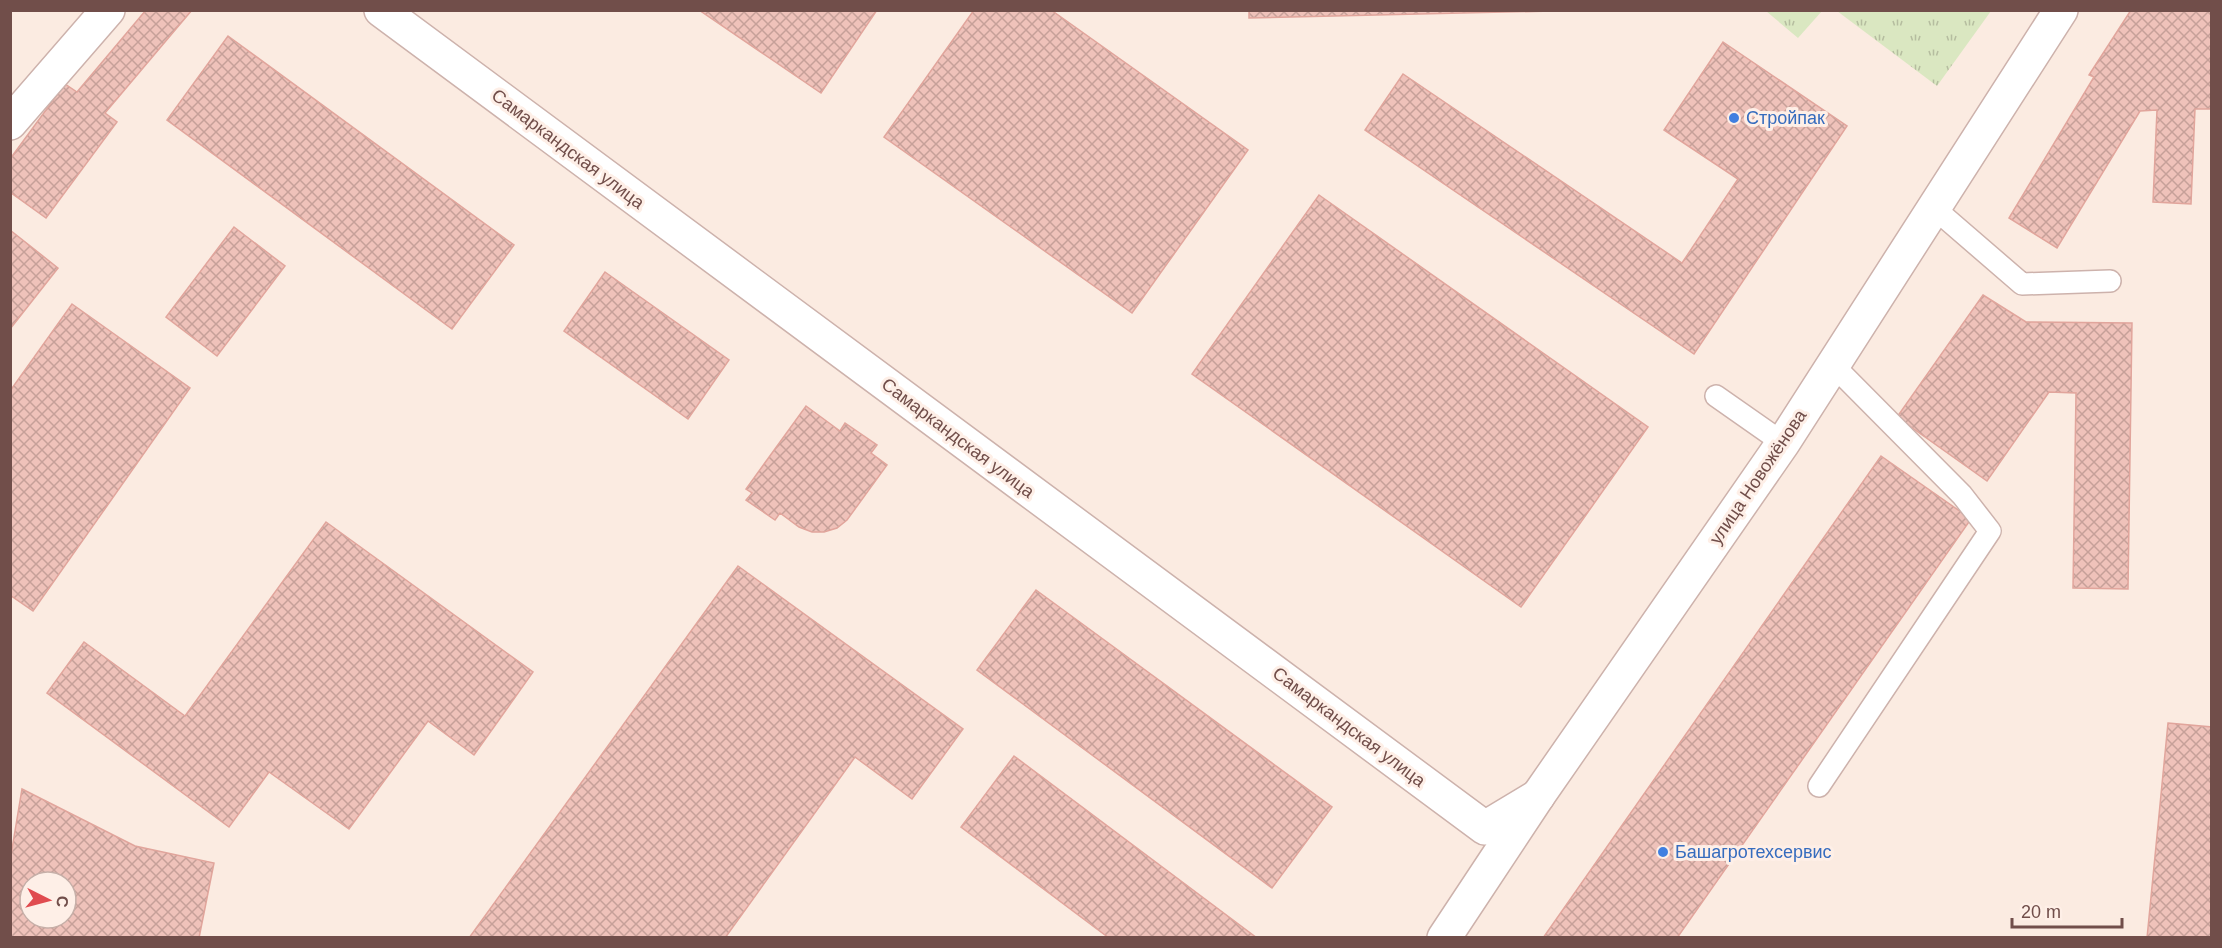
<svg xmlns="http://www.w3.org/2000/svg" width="2222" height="948" viewBox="0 0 2222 948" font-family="Helvetica,sans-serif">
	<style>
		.grass { fill: url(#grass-tufts) }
		.building { fill: url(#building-cross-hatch); stroke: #e1a59c; stroke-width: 1.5; fill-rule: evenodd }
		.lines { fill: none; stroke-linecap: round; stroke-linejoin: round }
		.service-casing { stroke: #cdb2ac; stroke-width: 24 }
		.minor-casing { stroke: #cdb2ac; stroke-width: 36 }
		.tertiary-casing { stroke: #cdb2ac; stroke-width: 36 }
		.service { stroke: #fff; stroke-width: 21 }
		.minor { stroke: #fff; stroke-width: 33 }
		.tertiary { stroke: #fff; stroke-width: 33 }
		.shop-dot { fill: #3f7fe0; stroke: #feefe7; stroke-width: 2 }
		.labels { text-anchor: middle; stroke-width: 6; stroke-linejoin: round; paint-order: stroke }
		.shop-label { font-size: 18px; fill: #366cbe; stroke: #feefe7; text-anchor: start }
		.street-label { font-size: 18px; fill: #714e4a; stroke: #feefe7 }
	</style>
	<defs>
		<pattern id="grass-tufts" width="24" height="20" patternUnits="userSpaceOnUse" patternTransform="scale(1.5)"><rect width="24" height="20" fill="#dae7c1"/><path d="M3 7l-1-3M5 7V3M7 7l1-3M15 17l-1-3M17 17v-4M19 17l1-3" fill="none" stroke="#b5bd9f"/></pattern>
		<pattern id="building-cross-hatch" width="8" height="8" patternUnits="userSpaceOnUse" patternTransform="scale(1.5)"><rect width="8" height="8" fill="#efc2ba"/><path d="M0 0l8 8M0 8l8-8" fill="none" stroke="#c6a099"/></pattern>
	</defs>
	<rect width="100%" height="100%" fill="#fbebe1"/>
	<!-- grass -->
	<g class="grass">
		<path d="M 1766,11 L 1822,11 L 1798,38 Z"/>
		<path d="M 1837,11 L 1991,11 L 1937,86 Z"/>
	</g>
	<!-- building -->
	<g class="building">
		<path d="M 146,10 L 192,10 L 105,113 L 117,122 L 46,218 L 10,192 L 10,159 L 65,84 L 77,92 Z"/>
		<path d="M 699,10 L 877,10 L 821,93 Z"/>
		<path d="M 974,10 L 1051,10 L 1248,150 L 1132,313 L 884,137 Z"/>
		<path d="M 1249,10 L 1552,10 L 1552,11 L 1249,18 Z"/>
		<path d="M 2131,10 L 2212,10 L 2212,109 L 2195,109 L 2191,204 L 2153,202 L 2157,110 L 2140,111 L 2057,248 L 2009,218 L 2094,77 L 2089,75 Z"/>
		<path d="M 228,36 L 514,245 L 452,329 L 167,120 Z"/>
		<path d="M 1723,42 L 1847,126 L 1694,354 L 1365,130 L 1403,74 L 1682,263 L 1738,179 L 1664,130 Z"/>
		<path d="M 1319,195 L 1648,427 L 1521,607 L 1192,374 Z"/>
		<path d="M 234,227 L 285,266 L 217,356 L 166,317 Z"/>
		<path d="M 10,230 L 58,268 L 10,329 Z"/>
		<path d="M 605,272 L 729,360 L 688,419 L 564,331 Z"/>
		<path d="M 1983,295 L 2026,322 L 2132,323 L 2128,589 L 2073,588 L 2076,393 L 2049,392 L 1987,481 L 1897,417 Z"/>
		<path d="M 72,304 L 190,388 L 33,611 L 10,595 L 10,391 Z"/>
		<path d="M 806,406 L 840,431 L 845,423 L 877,445 L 871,453 L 887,465 L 847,520 L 837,528 L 824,532 L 812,532 L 799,527 L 780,513 L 775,520 L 746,500 L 752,493 L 746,489 Z"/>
		<path d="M 1881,456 L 1971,519 L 1677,938 L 1543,938 Z"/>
		<path d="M 326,522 L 533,672 L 474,755 L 428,721 L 349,829 L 269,772 L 229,827 L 47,693 L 84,642 L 185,716 Z"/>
		<path d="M 738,566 L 963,729 L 912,799 L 855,757 L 725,938 L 469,938 Z"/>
		<path d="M 1036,590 L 1332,807 L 1272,888 L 977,670 Z"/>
		<path d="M 2168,723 L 2212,727 L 2212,938 L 2147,938 Z"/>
		<path d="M 1014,756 L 1257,938 L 1109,938 L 961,827 Z"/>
		<path d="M 22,789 L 135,846 L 214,863 L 199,938 L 10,938 L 10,861 ZM 30,882 L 66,882 L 66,918 L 30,918 Z"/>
	</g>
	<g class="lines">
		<defs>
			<g id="service">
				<path d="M 1934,208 L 2022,284 L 2110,281"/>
				<path d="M 1716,396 L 1783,443"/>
				<path d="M 1819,786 L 1990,531 L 1962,495 L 1833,365"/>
			</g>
			<g id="minor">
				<path d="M 381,10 L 1485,828 L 1538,796"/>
				<path d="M 10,123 L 108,10"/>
			</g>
			<path id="tertiary" d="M 1444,938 L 1538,796 L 1783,443 L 2061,10"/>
		</defs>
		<!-- service casing -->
		<use href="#service" class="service-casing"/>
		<!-- minor casing -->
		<use href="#minor" class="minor-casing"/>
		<!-- tertiary casing -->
		<use href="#tertiary" class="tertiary-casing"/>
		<!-- service -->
		<use href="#service" class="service"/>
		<!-- minor -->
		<use href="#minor" class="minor"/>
		<!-- tertiary -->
		<use href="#tertiary" class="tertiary"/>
	</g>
	<!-- markers -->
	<g class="shop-dot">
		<circle cx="1734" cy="118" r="6"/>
		<circle cx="1663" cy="852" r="6"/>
	</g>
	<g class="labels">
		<!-- shop labels -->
		<g class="shop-label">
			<text x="1746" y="124">Стройпак</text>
			<text x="1675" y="858">Башагротехсервис</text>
		</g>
		<!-- street labels -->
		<g class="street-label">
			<text transform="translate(568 149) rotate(37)" y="6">Самаркандская улица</text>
			<text transform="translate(958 438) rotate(37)" y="6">Самаркандская улица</text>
			<text transform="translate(1758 477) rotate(-56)" y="6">улица Новожёнова</text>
			<text transform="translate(1349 727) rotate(37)" y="6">Самаркандская улица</text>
		</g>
	</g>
	<!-- border -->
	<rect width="2222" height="948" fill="none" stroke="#714e4a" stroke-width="24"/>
	<!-- north arrow -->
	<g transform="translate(48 900) rotate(96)"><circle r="28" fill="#feefe7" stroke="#c6afa8" stroke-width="1.5"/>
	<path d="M0-4.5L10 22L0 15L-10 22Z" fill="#e04b4f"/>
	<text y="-9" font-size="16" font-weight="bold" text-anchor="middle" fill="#714e4a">С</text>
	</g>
	<!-- scale -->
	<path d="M2012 918v9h110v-9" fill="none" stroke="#714e4a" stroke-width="3"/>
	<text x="2021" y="918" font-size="18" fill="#714e4a" stroke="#feefe7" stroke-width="4.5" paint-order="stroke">20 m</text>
</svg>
